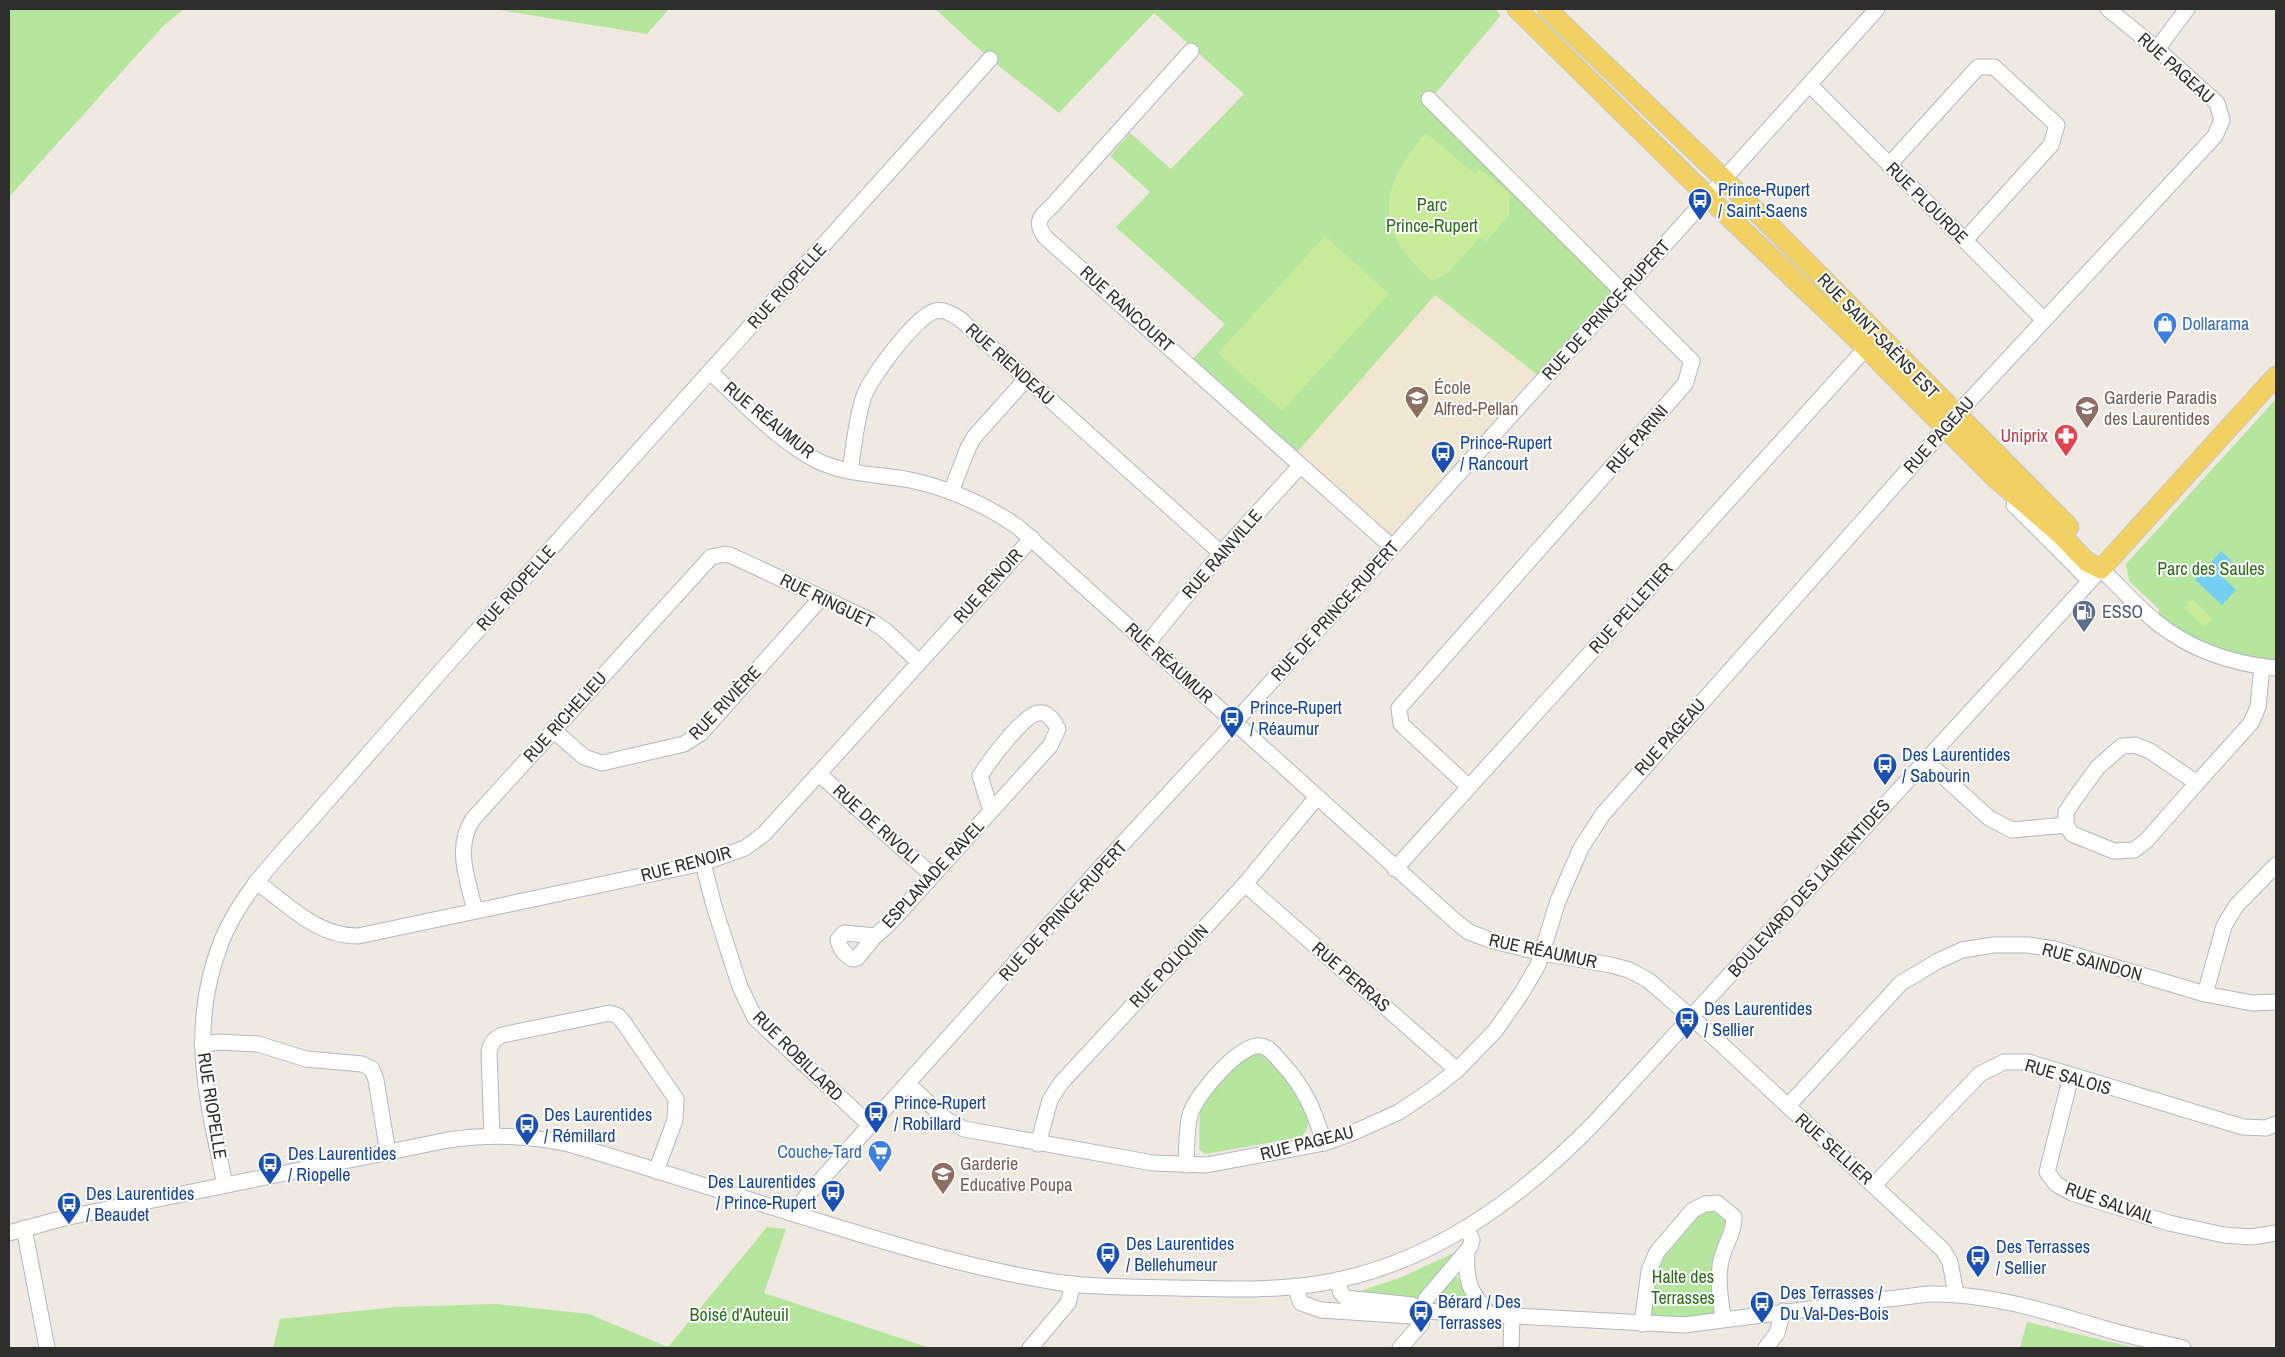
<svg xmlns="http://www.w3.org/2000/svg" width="2285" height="1357" viewBox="0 0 2285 1357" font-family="'Archivo Narrow',sans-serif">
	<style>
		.education { fill: #f0e6d1 }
		.green { fill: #b6e59e }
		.pitch { fill: #c9ec9a }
		.water { fill: #75cff0 }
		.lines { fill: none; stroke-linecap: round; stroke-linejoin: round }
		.minor-casing { stroke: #b4b7c1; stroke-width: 17 }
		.major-casing { stroke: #c9c9c9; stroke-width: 21 }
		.minor { stroke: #fff; stroke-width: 15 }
		.major { stroke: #f2d163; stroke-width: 19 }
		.labels { text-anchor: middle; stroke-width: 4; stroke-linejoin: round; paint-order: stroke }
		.street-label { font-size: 18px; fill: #2e2e2e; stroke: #fff }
		.transit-label { font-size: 18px; fill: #164399; stroke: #fff; text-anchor: start }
		.park-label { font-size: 18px; fill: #2c6e1b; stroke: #fff }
		.shop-label { font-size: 18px; fill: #366cbe; stroke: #fff; text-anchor: start }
		.education-label { font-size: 18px; fill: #785e54; stroke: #fff; text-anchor: start }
		.health-label { font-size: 18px; fill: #be3a42; stroke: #fff; text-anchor: end }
		.service-label { font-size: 18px; fill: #4e5e75; stroke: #fff; text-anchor: start }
	</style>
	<rect width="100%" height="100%" fill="#efe9e1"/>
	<!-- education -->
	<path class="education" d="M 1435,295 L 1543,379 L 1392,546 L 1292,458 Z"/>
	<!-- green -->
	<g class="green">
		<path d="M 9,9 L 184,9 L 164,25 L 9,197 Z"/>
		<path d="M 493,9 L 669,9 L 647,34 Z"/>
		<path d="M 935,9 L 1495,9 L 1501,15 L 1430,100 L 1623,292 L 1543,379 L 1435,295 L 1292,458 L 1189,363 L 1225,324 L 1116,227 L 1150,192 L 1110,156 L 1130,133 L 1171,169 L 1244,94 L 1154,13 L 1059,113 L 990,59 Z"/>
		<path d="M 2276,399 L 2276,668 L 2231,660 L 2156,622 L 2159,609 L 2129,581 L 2126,564 Z"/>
		<path d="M 1257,1052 C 1284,1066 1296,1095 1309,1121 L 1306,1131 L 1301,1137 L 1205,1154 L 1199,1149 L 1200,1104 L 1245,1054 Z"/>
		<path d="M 1705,1204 L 1734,1217 L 1722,1257 L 1723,1319 L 1642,1324 L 1649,1271 Z"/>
		<path d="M 767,1227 L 786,1229 L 764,1293 L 930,1348 L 273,1348 L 280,1319 L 396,1307 L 496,1304 L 589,1314 L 668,1347 Z"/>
		<path d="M 1458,1251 L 1421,1297 L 1408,1299 L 1351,1294 L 1402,1277 Z"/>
		<path d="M 1455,1276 L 1459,1278 L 1467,1299 L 1465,1304 L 1446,1303 L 1439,1297 Z"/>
		<path d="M 2027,1322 L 2136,1348 L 2020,1348 Z"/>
	</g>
	<!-- pitch -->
	<g class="pitch">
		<path d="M 1426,133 L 1475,174 L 1480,169 L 1509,193 L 1509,215 L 1486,242 L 1480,237 L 1449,272 L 1432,281 C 1374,232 1377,188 1426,133 Z"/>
		<path d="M 1325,236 L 1389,294 L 1282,411 L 1218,353 Z"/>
		<path d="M 2192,599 L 2213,619 L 2204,627 L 2184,608 Z"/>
	</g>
	<!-- water -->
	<path class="water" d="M 2221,551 L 2232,561 L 2220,575 L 2236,590 L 2222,605 L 2195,580 Z"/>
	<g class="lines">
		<defs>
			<g id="minor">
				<path d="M 2157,49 L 2187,9"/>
				<path d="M 1191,51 L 1052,206 C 1039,217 1035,223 1045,237 L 1392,547"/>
				<path d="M 1810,85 L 2044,320"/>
				<path d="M 1429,99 L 1692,361 L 1685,384 L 1399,708 L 1401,724 L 1469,787"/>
				<path d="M 1889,165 L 1978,67 L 1994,67 L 2057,125 L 2051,145 L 1965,240"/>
				<path d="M 710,372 C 742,401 779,442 818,461 C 847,475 879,474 910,480 C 948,488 986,505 1018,527 L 1455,921 L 1469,932 L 1490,940 L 1542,953 L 1611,965 L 1629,970 L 1648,980 L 1707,1031 L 1943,1250 L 1950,1262 L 1956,1294"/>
				<path d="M 850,471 C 854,446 856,419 864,396 C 871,377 916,316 935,311 C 944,309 952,314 960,319 L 1221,553"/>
				<path d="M 951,492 L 968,448 L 975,436 L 1026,379"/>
				<path d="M 2014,505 L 2090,581"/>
				<path d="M 1147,644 L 1221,553 L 1300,466"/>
				<path d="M 553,730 L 584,757 L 602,763 L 684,744 L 701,733 L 821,598"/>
				<path d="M 1925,760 L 1989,818 L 2012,830 L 2066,825 L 2066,812 L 2076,797 L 2098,767 L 2122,746 L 2135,745 L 2150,751 L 2197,783 L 2251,723 L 2258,707 L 2262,666"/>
				<path d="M 819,774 L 932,875"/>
				<path d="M 2066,825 L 2072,834 L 2114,851 L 2134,850 L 2146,841 L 2197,783"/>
				<path d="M 703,863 L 714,906 L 740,987 L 755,1018 L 871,1126"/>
				<path d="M 1395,869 L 1866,348"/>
				<path d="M 256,882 C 289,904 315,936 358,936 L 703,863 L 745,848 L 764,834 L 1032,538"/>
				<path d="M 1245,884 L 1457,1070"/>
				<path d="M 475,911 C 468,880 454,848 473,819 L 711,557 L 726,554 L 732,556 L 870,620 L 886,631 L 919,662"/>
				<path d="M 875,936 L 844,933 L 838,940 C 840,949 845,955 853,959 L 857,958 L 875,936 L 889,924 L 1050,746 L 1058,729 C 1054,721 1048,711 1038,713 C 1023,715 988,763 980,776 L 991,811"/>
				<path d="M 2205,994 L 2224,926 L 2236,906 L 2276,865"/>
				<path d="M 202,1044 L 220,1042 L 258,1044 L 306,1059 L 362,1064 L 372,1069 L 376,1080 L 388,1153"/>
				<path d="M 2071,1076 L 2047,1172 L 2056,1184 L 2072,1193 L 2169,1223 L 2224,1235 L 2251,1237 L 2276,1233"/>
				<path d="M 908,1084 L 947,1120 L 964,1129 L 1153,1163 L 1206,1165 L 1324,1143 L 1350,1134 L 1399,1112 L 1433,1089 L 1457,1070 L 1495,1031 L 1521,994 L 1538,965 L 1558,901 L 1581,848 L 1603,814 L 1970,400 L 2215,136 L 2222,120 L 2217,103 L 2157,49 L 2108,9"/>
				<path d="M 1788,1106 L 1901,983 L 1938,961 L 1962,950 L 1993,945 L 2028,945 L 2054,949 L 2205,994 L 2252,1003 L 2276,1002"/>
				<path d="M 492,1136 L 489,1052 C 491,1043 494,1039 502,1035 L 610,1013 L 618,1016 L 624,1023 L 676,1099 L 675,1120 L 656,1171"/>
				<path d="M 1038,1144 L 1050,1100 L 1061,1083 L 1245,884 L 1317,797"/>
				<path d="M 1186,1165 C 1187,1150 1186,1125 1191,1112 C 1197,1094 1241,1042 1261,1046 C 1270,1047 1275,1056 1281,1062 C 1305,1088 1314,1110 1324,1143"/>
				<path d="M 225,1185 C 207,1097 187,1028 222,940 C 242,891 281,854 315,815 C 357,767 400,718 442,670 C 625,466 808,263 990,59"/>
				<path d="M 1874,1185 L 1980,1074 L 2004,1062 L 2028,1062 L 2243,1127 L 2266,1128 L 2276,1124"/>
				<path d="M 797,1215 L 804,1199 L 1100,868 L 1235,722 L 1877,9"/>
				<path d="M 24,1228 L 47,1348"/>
				<path d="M 9,1233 L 64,1218 L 448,1140 C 489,1134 528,1135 569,1144 C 655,1169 741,1198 827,1224 C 905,1248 982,1271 1062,1283 C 1101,1288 1139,1287 1178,1288 C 1224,1289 1271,1291 1316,1284 C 1428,1267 1520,1200 1597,1120 L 2101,569 C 2119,586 2136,606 2156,622 C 2191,650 2233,664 2276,668"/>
				<path d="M 1467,1251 C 1465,1283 1470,1291 1490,1316"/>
				<path d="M 1337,1280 L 1341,1293 L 1346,1298 L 1412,1305 L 1423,1311"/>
				<path d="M 1295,1286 L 1301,1303 L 1321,1310 L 1411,1316 L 1423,1311 L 1684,1325 L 1928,1294 C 1991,1293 2049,1312 2109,1330 C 2133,1337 2159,1342 2183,1348"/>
				<path d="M 1642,1324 L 1649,1271 L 1657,1252 L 1693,1210 L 1705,1204 L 1717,1203 L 1734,1217 C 1734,1233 1726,1242 1722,1257 C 1716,1277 1721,1299 1723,1319"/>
				<path d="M 1030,1348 L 1068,1303 L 1073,1284"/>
				<path d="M 1400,1348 L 1421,1324 L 1426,1299 L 1470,1247 L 1472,1240 L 1467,1229"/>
				<path d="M 1511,1348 L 1512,1316"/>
				<path d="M 1766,1348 L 1777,1333 L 1783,1311"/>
			</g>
			<g id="major">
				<path d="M 1517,9 L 1708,197 L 1866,348 L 1994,477 L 2060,534 L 2087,562 L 2101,569"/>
				<path d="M 1547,9 L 1724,179 L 2069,527"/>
				<path d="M 2101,569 L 2276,376"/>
			</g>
		</defs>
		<!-- minor casing -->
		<use href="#minor" class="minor-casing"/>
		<!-- major casing -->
		<use href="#major" class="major-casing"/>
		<!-- minor -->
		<use href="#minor" class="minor"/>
		<!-- major -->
		<use href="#major" class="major"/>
	</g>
	<!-- icons -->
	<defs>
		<symbol id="bus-pin" viewBox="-11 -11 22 30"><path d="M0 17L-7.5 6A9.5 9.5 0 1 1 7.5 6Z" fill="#1a4fb4" stroke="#fff"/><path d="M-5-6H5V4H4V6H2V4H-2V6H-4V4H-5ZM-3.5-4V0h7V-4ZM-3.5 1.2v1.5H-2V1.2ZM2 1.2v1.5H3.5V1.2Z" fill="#fff"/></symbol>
		<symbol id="shop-pin" viewBox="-11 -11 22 30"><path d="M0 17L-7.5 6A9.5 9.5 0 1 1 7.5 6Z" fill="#3f7fe0" stroke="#fff"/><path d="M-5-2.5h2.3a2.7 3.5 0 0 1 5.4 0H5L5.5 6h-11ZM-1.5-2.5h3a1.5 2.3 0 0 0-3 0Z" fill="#fff"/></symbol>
		<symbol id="school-pin" viewBox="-11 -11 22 30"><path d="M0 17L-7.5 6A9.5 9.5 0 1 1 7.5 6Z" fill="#8d6e63" stroke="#fff"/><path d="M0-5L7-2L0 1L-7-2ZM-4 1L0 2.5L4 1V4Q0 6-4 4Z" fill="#fff"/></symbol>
		<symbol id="pharmacy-pin" viewBox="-11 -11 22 30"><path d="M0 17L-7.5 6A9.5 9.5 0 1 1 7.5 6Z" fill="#e0444e" stroke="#fff"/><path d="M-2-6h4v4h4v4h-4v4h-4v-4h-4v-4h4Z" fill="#fff"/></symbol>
		<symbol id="fuel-pin" viewBox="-11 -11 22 30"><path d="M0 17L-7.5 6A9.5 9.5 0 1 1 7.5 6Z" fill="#5c6f8a" stroke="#fff"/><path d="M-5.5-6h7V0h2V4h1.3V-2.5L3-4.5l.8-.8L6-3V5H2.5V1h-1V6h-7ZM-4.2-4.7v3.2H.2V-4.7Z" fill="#fff"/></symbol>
		<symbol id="supermarket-pin" viewBox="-11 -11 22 30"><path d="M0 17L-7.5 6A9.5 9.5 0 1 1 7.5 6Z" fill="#3f7fe0" stroke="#fff"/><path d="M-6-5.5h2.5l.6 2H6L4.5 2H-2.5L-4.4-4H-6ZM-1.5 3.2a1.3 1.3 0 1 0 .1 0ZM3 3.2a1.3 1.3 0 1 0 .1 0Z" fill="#fff"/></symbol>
	</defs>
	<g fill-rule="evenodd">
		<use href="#bus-pin" x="1686" y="186" width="28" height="38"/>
		<use href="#shop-pin" x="2151" y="310" width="28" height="38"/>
		<use href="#school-pin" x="1403" y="384" width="28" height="38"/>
		<use href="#school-pin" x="2073" y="394" width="28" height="38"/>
		<use href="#pharmacy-pin" x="2052" y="422" width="28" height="38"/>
		<use href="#bus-pin" x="1429" y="439" width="28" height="38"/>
		<use href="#fuel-pin" x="2070" y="598" width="28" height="38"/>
		<use href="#bus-pin" x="1218" y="704" width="28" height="38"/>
		<use href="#bus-pin" x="1871" y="751" width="28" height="38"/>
		<use href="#bus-pin" x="1673" y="1005" width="28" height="38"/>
		<use href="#bus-pin" x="862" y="1099" width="28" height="38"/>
		<use href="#bus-pin" x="513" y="1111" width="28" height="38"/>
		<use href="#supermarket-pin" x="866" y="1138" width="28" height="38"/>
		<use href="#bus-pin" x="256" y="1150" width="28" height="38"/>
		<use href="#school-pin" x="929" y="1160" width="28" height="38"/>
		<use href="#bus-pin" x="819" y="1178" width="28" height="38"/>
		<use href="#bus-pin" x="55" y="1190" width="28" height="38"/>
		<use href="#bus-pin" x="1094" y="1240" width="28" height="38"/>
		<use href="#bus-pin" x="1964" y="1243" width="28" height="38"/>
		<use href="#bus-pin" x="1748" y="1289" width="28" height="38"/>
		<use href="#bus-pin" x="1407" y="1298" width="28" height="38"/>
	</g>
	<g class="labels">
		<!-- street labels -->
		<g class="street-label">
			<text transform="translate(2176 68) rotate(42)" y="6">RUE PAGEAU</text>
			<text transform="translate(1927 203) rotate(45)" y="6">RUE PLOURDE</text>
			<text transform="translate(787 286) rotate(-48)" y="6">RUE RIOPELLE</text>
			<text transform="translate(1127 309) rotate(42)" y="6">RUE RANCOURT</text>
			<text transform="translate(1606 310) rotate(-48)" y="6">RUE DE PRINCE-RUPERT</text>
			<text transform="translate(1878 336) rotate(46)" y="6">RUE SAINT-SAËNS EST</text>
			<text transform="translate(1010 364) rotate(42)" y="6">RUE RIENDEAU</text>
			<text transform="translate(769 420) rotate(39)" y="6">RUE RÉAUMUR</text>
			<text transform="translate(1939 435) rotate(-48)" y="6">RUE PAGEAU</text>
			<text transform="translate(1637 439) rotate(-49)" y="6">RUE PARINI</text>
			<text transform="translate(1222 554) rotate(-49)" y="6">RUE RAINVILLE</text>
			<text transform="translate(988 586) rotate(-48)" y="6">RUE RENOIR</text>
			<text transform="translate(516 588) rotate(-48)" y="6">RUE RIOPELLE</text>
			<text transform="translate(827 601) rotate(26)" y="6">RUE RINGUET</text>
			<text transform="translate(1631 608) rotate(-48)" y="6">RUE PELLETIER</text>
			<text transform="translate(1335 611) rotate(-48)" y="6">RUE DE PRINCE-RUPERT</text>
			<text transform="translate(1169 663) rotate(42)" y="6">RUE RÉAUMUR</text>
			<text transform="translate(725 703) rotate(-46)" y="6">RUE RIVIÈRE</text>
			<text transform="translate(565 717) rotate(-48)" y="6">RUE RICHELIEU</text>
			<text transform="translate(1670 737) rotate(-48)" y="6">RUE PAGEAU</text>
			<text transform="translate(876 824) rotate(42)" y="6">RUE DE RIVOLI</text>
			<text transform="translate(686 864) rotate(-15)" y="6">RUE RENOIR</text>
			<text transform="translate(933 874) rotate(-47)" y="6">ESPLANADE RAVEL</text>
			<text transform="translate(1809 888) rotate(-48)" y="6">BOULEVARD DES LAURENTIDES</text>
			<text transform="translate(1063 911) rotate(-48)" y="6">RUE DE PRINCE-RUPERT</text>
			<text transform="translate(1543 951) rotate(12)" y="6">RUE RÉAUMUR</text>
			<text transform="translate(2092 962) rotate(15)" y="6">RUE SAINDON</text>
			<text transform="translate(1169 966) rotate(-47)" y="6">RUE POLIQUIN</text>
			<text transform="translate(1351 977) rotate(41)" y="6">RUE PERRAS</text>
			<text transform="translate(798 1056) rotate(45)" y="6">RUE ROBILLARD</text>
			<text transform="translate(2068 1077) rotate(16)" y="6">RUE SALOIS</text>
			<text transform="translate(212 1106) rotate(81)" y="6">RUE RIOPELLE</text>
			<text transform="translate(1307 1143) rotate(-14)" y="6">RUE PAGEAU</text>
			<text transform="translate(1834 1149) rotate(42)" y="6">RUE SELLIER</text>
			<text transform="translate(2110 1203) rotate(19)" y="6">RUE SALVAIL</text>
		</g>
		<!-- transit labels -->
		<g class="transit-label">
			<text x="1718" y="196">Prince-Rupert<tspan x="1718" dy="21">/ Saint-Saens</tspan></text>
			<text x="1460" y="449">Prince-Rupert<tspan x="1460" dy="21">/ Rancourt</tspan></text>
			<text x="1250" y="714">Prince-Rupert<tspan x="1250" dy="21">/ Réaumur</tspan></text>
			<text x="1902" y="761">Des Laurentides<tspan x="1902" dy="21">/ Sabourin</tspan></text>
			<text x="1704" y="1015">Des Laurentides<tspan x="1704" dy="21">/ Sellier</tspan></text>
			<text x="894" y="1109">Prince-Rupert<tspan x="894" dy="21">/ Robillard</tspan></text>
			<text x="544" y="1121">Des Laurentides<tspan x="544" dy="21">/ Rémillard</tspan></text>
			<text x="288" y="1160">Des Laurentides<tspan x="288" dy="21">/ Riopelle</tspan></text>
			<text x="816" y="1188" text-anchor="end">Des Laurentides<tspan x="816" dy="21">/ Prince-Rupert</tspan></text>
			<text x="86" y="1200">Des Laurentides<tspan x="86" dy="21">/ Beaudet</tspan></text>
			<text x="1126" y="1250">Des Laurentides<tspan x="1126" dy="21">/ Bellehumeur</tspan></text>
			<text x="1996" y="1253">Des Terrasses<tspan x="1996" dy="21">/ Sellier</tspan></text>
			<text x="1780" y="1299">Des Terrasses /<tspan x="1780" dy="21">Du Val-Des-Bois</tspan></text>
			<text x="1438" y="1308">Bérard / Des<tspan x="1438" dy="21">Terrasses</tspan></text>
		</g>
		<!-- park labels -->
		<g class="park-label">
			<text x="1432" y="211">Parc<tspan x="1432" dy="21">Prince-Rupert</tspan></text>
			<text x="2211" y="575">Parc des Saules</text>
			<text x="1683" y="1283">Halte des<tspan x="1683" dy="21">Terrasses</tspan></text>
			<text x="739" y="1321">Boisé d'Auteuil</text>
		</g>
		<!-- shop labels -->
		<g class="shop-label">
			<text x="2182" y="330">Dollarama</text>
			<text x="862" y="1158" text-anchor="end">Couche-Tard</text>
		</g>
		<!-- education labels -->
		<g class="education-label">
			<text x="1434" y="394">École<tspan x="1434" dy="21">Alfred-Pellan</tspan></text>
			<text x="2104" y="404">Garderie Paradis<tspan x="2104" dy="21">des Laurentides</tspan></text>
			<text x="960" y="1170">Garderie<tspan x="960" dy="21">Educative Poupa</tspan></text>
		</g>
		<!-- health labels -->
		<g class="health-label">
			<text x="2048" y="442">Uniprix</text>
		</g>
		<!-- service labels -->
		<g class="service-label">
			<text x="2102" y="618">ESSO</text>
		</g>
	</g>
	<!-- border -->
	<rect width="2285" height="1357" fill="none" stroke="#2e2e2e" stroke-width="20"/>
</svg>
